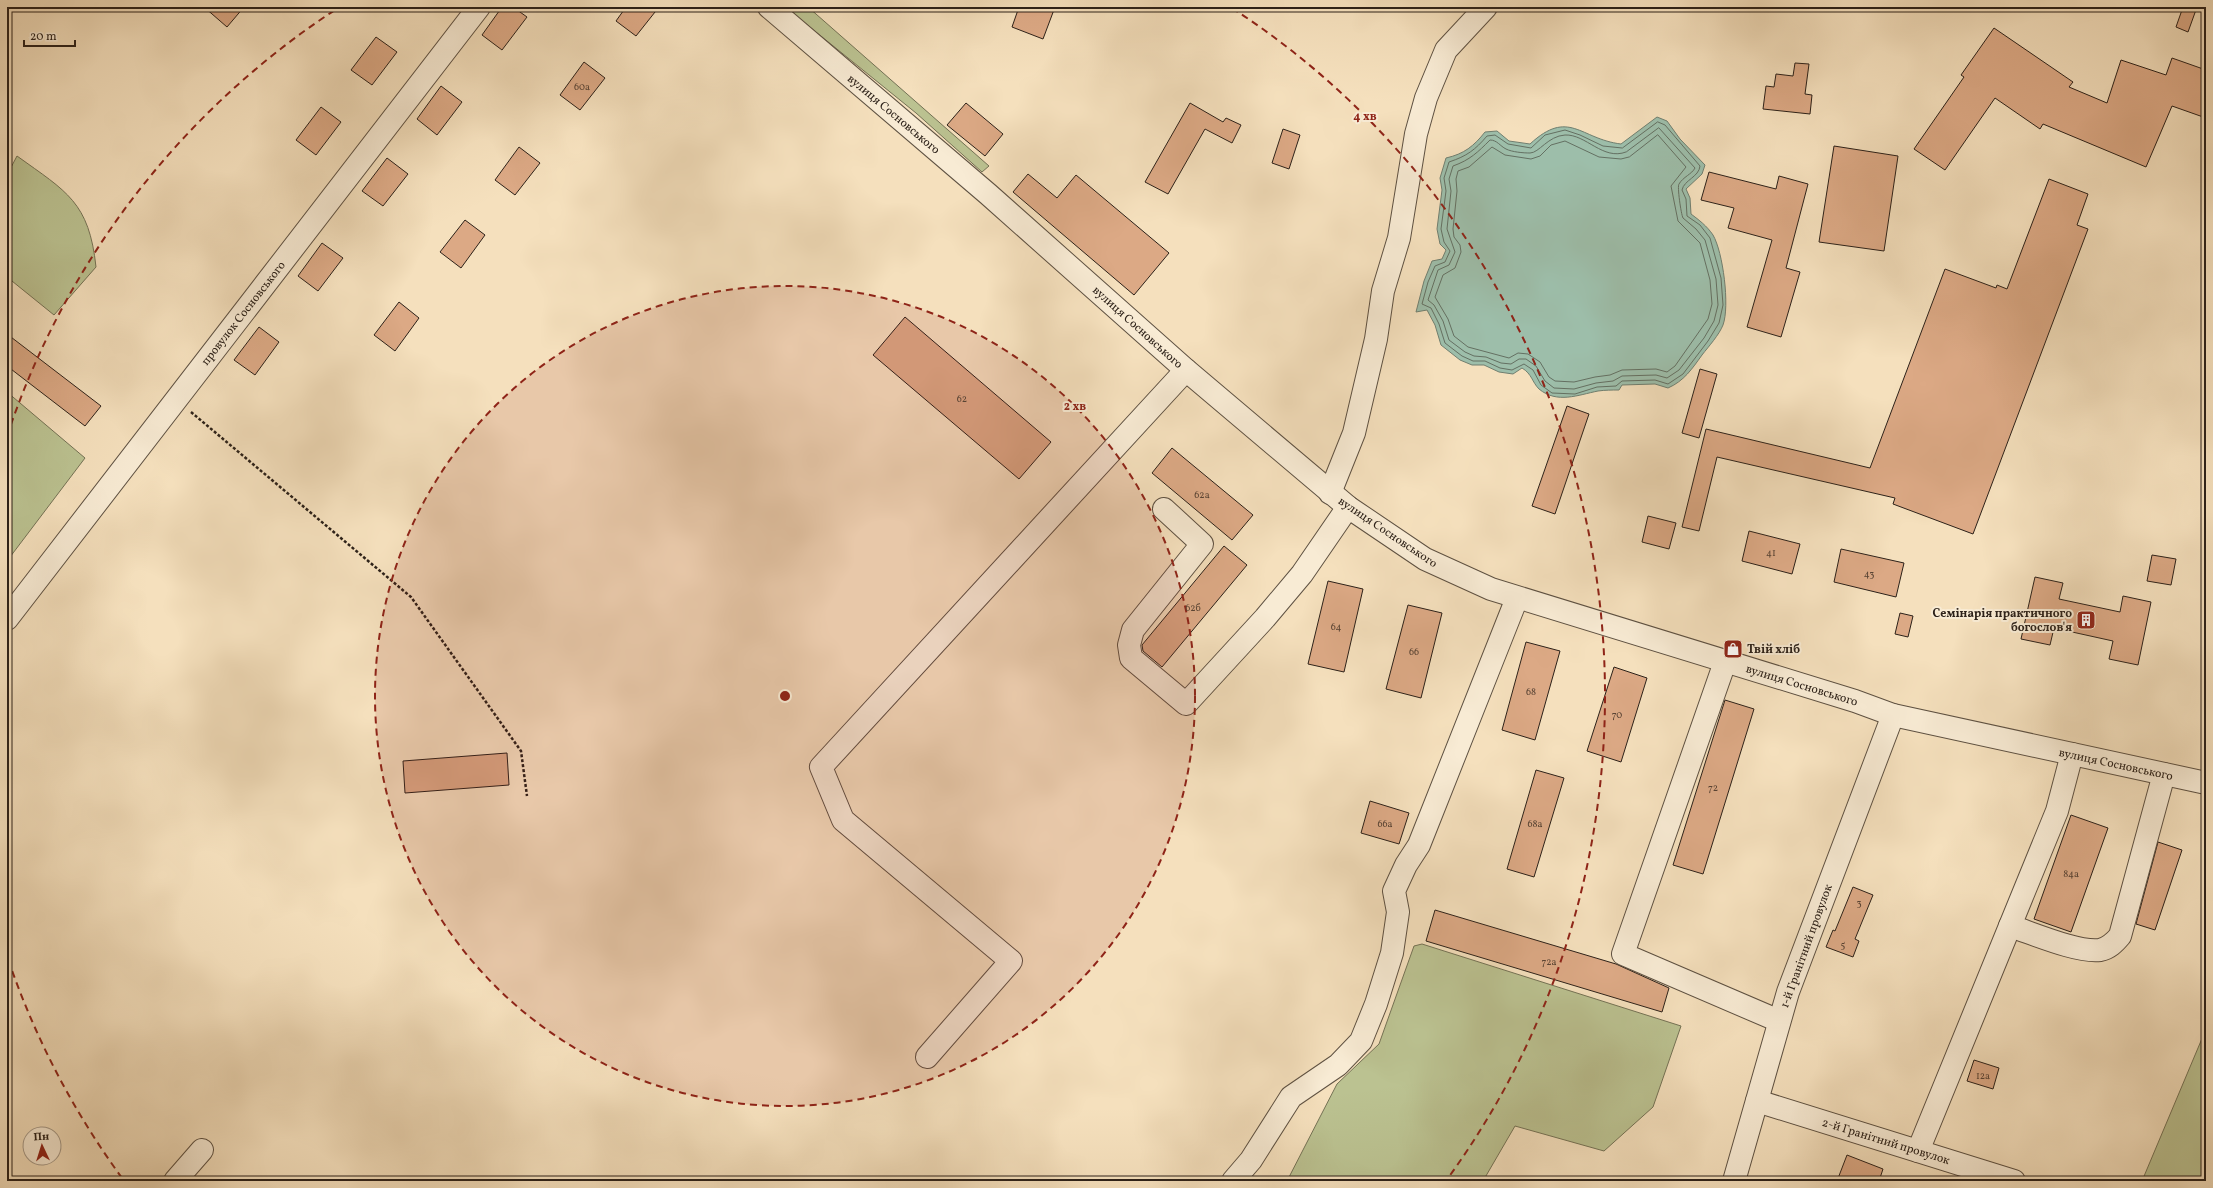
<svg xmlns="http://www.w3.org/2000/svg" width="2213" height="1188" viewBox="0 0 2213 1188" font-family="Vollkorn,serif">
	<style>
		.green { fill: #bbc291; stroke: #747255 }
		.water { fill: #9dbeaa; stroke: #707f70 }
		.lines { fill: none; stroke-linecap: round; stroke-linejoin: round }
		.shore { stroke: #647062; stroke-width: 1 }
		.building { fill: #dca985; stroke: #2c2119 }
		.minor-casing { stroke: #5e5142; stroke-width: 24 }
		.path { stroke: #2c2119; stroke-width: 2.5; stroke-dasharray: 3 2; stroke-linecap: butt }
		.minor { stroke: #f8ebd4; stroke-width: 22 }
		.ring { fill: none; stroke: #8f2418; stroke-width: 2; stroke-dasharray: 7 5 }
		.labels { text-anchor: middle; stroke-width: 4; stroke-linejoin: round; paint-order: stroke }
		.number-label { font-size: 10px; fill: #584334 }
		.street-label { font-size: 12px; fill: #2c2119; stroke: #f8ebd4 }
		.poi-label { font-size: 12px; font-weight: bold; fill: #2c2119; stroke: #f8ebd4; text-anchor: end }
		.centre { fill: #8f2418; stroke: #f8ebd4; stroke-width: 2 }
		.ring-label { font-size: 12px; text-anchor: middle; font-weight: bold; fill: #8f2418; stroke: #f8ebd4; stroke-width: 4; stroke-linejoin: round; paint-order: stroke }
	</style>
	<rect width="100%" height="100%" fill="#f5e0bd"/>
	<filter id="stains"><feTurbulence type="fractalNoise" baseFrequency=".005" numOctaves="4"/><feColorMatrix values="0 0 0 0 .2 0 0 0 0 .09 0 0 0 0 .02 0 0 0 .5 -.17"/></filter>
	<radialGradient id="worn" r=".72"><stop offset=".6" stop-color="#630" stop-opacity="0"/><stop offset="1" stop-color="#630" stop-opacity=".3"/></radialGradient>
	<!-- green -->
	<g class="green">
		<path d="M 785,7 L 808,7 L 989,166 L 982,172 L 916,113 Z"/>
		<path d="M 17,156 C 67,192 89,202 96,267 L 54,315 L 7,277 L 7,175 Z"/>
		<path d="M 7,392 L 85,458 L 7,561 Z"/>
		<path d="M 1422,944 L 1681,1026 L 1653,1107 L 1604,1151 L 1515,1126 L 1483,1181 L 1287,1181 L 1337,1084 L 1379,1044 L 1414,946 Z"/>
		<path d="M 2206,1029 L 2206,1181 L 2142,1181 Z"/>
	</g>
	<!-- water -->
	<path class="water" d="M 1657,117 L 1667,121 L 1680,139 L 1705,165 L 1702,174 L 1686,189 L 1690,198 L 1691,214 C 1699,220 1707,226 1713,235 C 1723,252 1730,306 1723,325 C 1719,335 1709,346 1702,355 C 1692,369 1684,381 1668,388 L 1655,384 L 1622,385 L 1619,390 C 1612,390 1605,390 1598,391 C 1578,395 1557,404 1539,389 C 1532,382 1532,374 1522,368 L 1513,374 L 1499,372 L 1484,365 L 1472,365 L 1460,360 L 1441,345 L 1435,325 L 1427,310 L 1416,312 L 1424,281 L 1432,261 L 1442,259 L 1446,250 L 1440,244 L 1437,229 L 1442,190 L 1440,178 L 1446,158 C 1464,154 1474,146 1485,132 L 1497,131 L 1509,141 L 1530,144 C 1569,108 1580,139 1621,144 Z"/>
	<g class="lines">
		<!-- shore -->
		<g class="shore">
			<path d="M 1658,122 L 1665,125 L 1700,166 C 1699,177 1684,180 1682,190 L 1686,199 L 1687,216 L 1700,225 L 1710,238 L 1721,278 L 1723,305 L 1719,323 L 1708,341 L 1683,374 L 1668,384 L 1655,380 L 1622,381 L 1616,386 L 1597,387 L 1575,394 L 1552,393 L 1541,385 L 1533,370 L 1524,364 L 1512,370 L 1500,368 L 1485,361 L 1473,361 L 1462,356 L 1445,343 L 1439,324 L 1431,308 L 1422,304 L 1428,282 L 1435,266 L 1445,262 L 1450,251 L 1444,242 L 1441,229 L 1446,191 L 1444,178 L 1449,162 C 1467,156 1475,150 1487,136 L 1495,135 L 1508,144 L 1531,148 L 1545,135 L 1565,130 L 1580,135 L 1603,146 L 1622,148 Z"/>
			<path d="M 1659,128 L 1695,168 C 1692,174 1683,177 1679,184 C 1677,186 1681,214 1683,218 L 1696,229 L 1705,240 L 1716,279 L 1718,305 L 1714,321 L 1704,338 L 1679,370 L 1667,378 L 1656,375 L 1622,376 L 1613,381 L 1596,383 L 1574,389 L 1554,388 L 1545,381 L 1536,366 L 1526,359 L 1519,359 L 1511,364 L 1501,363 L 1486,357 L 1474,356 L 1465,352 L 1449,340 L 1443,321 L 1434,305 L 1428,300 L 1438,270 L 1449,265 L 1455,252 L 1447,229 L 1451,191 L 1449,179 L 1453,166 C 1470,160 1478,152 1490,140 C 1497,140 1500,146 1506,149 C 1512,152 1523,153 1530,153 C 1539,153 1548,136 1565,135 C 1586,134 1603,161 1626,152 Z"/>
			<path d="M 1658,135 L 1686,167 L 1671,186 L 1678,221 L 1700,243 L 1710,280 L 1712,304 L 1708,319 L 1675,366 L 1667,372 L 1656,369 L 1622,370 L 1610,375 L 1595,377 L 1574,382 L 1555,381 L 1549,377 L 1540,362 L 1528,354 L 1518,353 L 1509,358 L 1468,347 L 1454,336 L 1448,319 L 1435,297 L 1443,275 L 1455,268 L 1461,252 L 1460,245 L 1454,237 L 1453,229 L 1457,191 L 1456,179 L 1458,171 L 1469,167 L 1492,147 L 1505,155 L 1531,159 L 1540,156 L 1551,145 L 1565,141 L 1599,157 L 1621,159 L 1629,157 Z"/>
		</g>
	</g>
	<!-- building -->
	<g class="building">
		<path d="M 204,7 L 244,7 L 227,27 Z"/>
		<path d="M 502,7 L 513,7 L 527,17 L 502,50 L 482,35 Z"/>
		<path d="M 626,7 L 659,7 L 636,36 L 616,21 Z"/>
		<path d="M 1019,7 L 1055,7 L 1043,39 L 1012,27 Z"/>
		<path d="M 2183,7 L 2197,7 L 2188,32 L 2176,27 Z"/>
		<path d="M 1994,28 L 2073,82 L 2069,87 L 2107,103 L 2121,60 L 2166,75 L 2172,58 L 2206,70 L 2206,118 L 2172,106 L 2146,167 L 2043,124 L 2040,129 L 1995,98 L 1945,170 L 1914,149 L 1964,77 L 1961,75 Z"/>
		<path d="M 376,37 L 397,52 L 372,85 L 351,70 Z"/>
		<path d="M 584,62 L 605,78 L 580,110 L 560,95 Z"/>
		<path d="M 1795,63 L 1809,64 L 1805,94 L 1812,95 L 1810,114 L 1763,109 L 1766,86 L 1774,87 L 1776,74 L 1793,76 Z"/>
		<path d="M 441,86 L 462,102 L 437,135 L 417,119 Z"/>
		<path d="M 966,103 L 1003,134 L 985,156 L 947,125 Z"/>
		<path d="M 1190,103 L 1223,122 L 1226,118 L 1241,125 L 1232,143 L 1205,129 L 1168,194 L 1145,182 Z"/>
		<path d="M 321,107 L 341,122 L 316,155 L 296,140 Z"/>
		<path d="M 1283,129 L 1300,135 L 1289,169 L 1272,163 Z"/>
		<path d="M 1834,146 L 1898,156 L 1884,251 L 1819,242 Z"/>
		<path d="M 519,147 L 540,163 L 515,195 L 495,180 Z"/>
		<path d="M 387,158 L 408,174 L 383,206 L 362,191 Z"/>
		<path d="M 1709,172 L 1776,189 L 1779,176 L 1808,184 L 1786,268 L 1800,272 L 1781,337 L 1747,327 L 1772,240 L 1728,228 L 1734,208 L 1701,200 Z"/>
		<path d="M 1028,174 L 1057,198 L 1076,175 L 1169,253 L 1134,295 L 1013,192 Z"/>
		<path d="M 2049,179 L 2088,194 L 2077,225 L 2088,229 L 1973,534 L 1893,504 L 1895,498 L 1717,457 L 1699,531 L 1682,527 L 1706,429 L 1870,468 L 1945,269 L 1996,288 L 1997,285 L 2007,289 Z"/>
		<path d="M 465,220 L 485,235 L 461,268 L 440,252 Z"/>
		<path d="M 322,243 L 343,258 L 318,291 L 298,276 Z"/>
		<path d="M 399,302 L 419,318 L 395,351 L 374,335 Z"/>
		<path d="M 905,317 L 1051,442 L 1019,479 L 873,355 Z"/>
		<path d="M 259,327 L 279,342 L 255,375 L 234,360 Z"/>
		<path d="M 7,334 L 101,406 L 85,426 L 7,366 Z"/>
		<path d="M 1700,369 L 1717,374 L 1699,438 L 1682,433 Z"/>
		<path d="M 1567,406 L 1589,414 L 1555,514 L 1532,506 Z"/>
		<path d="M 1172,448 L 1253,515 L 1232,540 L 1152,473 Z"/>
		<path d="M 1648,516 L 1676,523 L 1669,549 L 1642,542 Z"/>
		<path d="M 1749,531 L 1800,544 L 1792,574 L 1742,561 Z"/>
		<path d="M 1224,546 L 1247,565 L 1162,667 L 1143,651 L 1142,645 Z"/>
		<path d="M 1841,549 L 1904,563 L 1896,597 L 1834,582 Z"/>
		<path d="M 2152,555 L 2176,559 L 2171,585 L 2147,581 Z"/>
		<path d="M 2035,577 L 2063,583 L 2059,599 L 2120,612 L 2123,596 L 2151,602 L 2138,665 L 2109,659 L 2113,641 L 2054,628 L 2050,645 L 2021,639 Z"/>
		<path d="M 1328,581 L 1363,589 L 1344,672 L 1308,664 Z"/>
		<path d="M 1408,605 L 1442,613 L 1421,698 L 1386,689 Z"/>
		<path d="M 1900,613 L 1913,616 L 1908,637 L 1895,634 Z"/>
		<path d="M 1526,642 L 1560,651 L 1535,740 L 1502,730 Z"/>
		<path d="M 1614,667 L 1647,678 L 1621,762 L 1587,751 Z"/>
		<path d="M 1725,700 L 1754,709 L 1703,874 L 1673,865 Z"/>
		<path d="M 507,753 L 509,785 L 405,793 L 403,761 Z"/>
		<path d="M 1536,770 L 1564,778 L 1534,877 L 1507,869 Z"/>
		<path d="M 1370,801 L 1409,813 L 1399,844 L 1361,833 Z"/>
		<path d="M 2071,815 L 2108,828 L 2071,932 L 2034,919 Z"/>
		<path d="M 2158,842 L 2182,850 L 2155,930 L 2136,924 Z"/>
		<path d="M 1853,887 L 1873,895 L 1855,939 L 1859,941 L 1853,957 L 1826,947 L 1833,930 L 1835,931 Z"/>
		<path d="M 1435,910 L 1616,964 L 1669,988 L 1662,1012 L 1426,941 Z"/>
		<path d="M 1974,1060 L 1999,1068 L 1993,1089 L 1967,1081 Z"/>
		<path d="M 1847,1155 L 1883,1169 L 1879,1181 L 1837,1181 Z"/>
	</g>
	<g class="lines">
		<defs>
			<g id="minor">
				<path d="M 769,7 L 988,194 L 1186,370 L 1348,507 L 1425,559 L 1491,589 L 1855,701 L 1893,715 L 2206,783"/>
				<path d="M 1330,493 L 1354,433 L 1376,339 L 1383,291 L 1399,238 L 1416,134 L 1426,98 L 1446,50 L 1486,7"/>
				<path d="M 1164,509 L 1202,544 L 1133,630 L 1129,645 L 1131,658 L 1186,704 L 1265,618 L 1302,574 L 1348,507"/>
				<path d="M 7,619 L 479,7"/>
				<path d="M 1725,662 L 1623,954 L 1779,1021"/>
				<path d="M 2010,926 C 2032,933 2078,953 2100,950 C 2109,948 2114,943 2120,936 L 2164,774"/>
				<path d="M 927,1057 L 1011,961 L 843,820 L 821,767 L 1186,370"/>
				<path d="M 1757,1101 L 2014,1181"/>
				<path d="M 1918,1151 L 2057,811 L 2072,754"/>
				<path d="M 175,1181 L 202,1150"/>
				<path d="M 1233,1181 L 1251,1160 L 1291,1097 L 1338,1065 L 1361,1041 L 1376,1004 L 1392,953 L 1398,912 L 1394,891 L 1406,865 L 1419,845 L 1517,598"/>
				<path d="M 1734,1181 L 1788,992 L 1893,715"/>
			</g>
		</defs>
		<!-- minor casing -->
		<use href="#minor" class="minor-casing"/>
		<!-- path -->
		<path class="path" d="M 191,412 L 411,597 L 521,751 L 527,796"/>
		<!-- minor -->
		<use href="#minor" class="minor"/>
	</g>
	<!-- distance rings -->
	<circle cx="785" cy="696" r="410" fill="#8f2418" fill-opacity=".12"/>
	<g class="ring">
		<circle cx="785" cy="696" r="410"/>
		<path d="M122 1178A820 820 0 0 1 7 956M7 436A820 820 0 0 1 338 8M1232 8A820 820 0 0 1 1448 1178"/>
	</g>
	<!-- icons -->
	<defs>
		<symbol id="building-square" viewBox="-11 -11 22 22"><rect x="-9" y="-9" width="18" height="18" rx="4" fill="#8f2418" stroke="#f8ebd4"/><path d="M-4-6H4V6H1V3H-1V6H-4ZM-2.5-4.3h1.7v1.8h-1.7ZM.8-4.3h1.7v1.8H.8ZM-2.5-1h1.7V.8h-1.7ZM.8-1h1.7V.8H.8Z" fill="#fff"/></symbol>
		<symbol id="shop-square" viewBox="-11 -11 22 22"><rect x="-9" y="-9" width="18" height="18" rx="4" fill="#8f2418" stroke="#f8ebd4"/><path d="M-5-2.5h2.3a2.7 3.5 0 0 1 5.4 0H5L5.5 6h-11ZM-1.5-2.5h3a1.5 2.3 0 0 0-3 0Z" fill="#fff"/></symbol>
	</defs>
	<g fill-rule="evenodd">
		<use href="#building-square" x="2075" y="609" width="22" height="22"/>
		<use href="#shop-square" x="1722" y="638" width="22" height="22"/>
	</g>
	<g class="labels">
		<!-- number labels -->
		<g class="number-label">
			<text x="582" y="90">60а</text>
			<text x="962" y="402">62</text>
			<text x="1202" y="498">62а</text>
			<text x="1771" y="556">41</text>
			<text x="1869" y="577">43</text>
			<text x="1193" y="611">62б</text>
			<text x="1336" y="630">64</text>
			<text x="1414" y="655">66</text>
			<text x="1531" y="695">68</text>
			<text x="1617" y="718">70</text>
			<text x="1713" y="791">72</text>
			<text x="1385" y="827">66а</text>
			<text x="1535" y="827">68а</text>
			<text x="2071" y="877">84а</text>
			<text x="1859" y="906">3</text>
			<text x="1843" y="948">5</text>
			<text x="1549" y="965">72а</text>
			<text x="1983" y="1079">12а</text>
		</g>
		<!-- street labels -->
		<g class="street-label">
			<text transform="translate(894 114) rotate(40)" y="4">вулиця Сосновського</text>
			<text transform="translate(243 313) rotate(-52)" y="4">провулок Сосновського</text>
			<text transform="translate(1138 327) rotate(42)" y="4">вулиця Сосновського</text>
			<text transform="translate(1388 532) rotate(34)" y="4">вулиця Сосновського</text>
			<text transform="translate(1802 685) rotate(17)" y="4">вулиця Сосновського</text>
			<text transform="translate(2116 764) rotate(12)" y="4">вулиця Сосновського</text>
			<text transform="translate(1806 946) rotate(-70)" y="4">1-й Гранітний провулок</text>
			<text transform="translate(1886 1141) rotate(17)" y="4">2-й Гранітний провулок</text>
		</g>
		<!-- poi labels -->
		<g class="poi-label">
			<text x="2072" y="617">Семінарія практичного<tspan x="2072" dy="14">богослов'я</tspan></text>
			<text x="1747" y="653" text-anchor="start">Твій хліб</text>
		</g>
	</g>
	<circle cx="785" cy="696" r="6" class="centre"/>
	<g class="ring-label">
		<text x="1365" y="120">4 хв</text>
		<text x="1075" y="410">2 хв</text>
	</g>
	<!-- margin -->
	<rect width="2213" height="1188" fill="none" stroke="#f5e0bd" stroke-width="24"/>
	<rect x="8" y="8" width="2197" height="1172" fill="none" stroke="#2c2119" stroke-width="2"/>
	<rect x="12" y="12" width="2189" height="1164" fill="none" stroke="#2c2119"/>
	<!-- north arrow -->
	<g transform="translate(42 1146) rotate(356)"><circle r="19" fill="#f8ebd4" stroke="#a69a89"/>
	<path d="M0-3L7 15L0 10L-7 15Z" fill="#8f2418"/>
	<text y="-6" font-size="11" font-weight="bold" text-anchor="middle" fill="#2c2119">Пн</text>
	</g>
	<!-- scale -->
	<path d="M24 40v6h51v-6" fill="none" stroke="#2c2119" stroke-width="2"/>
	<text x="30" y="40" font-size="12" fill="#2c2119" stroke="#f8ebd4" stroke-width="3" paint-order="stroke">20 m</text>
	<rect width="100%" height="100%" filter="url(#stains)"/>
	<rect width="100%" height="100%" fill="url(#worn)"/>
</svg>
